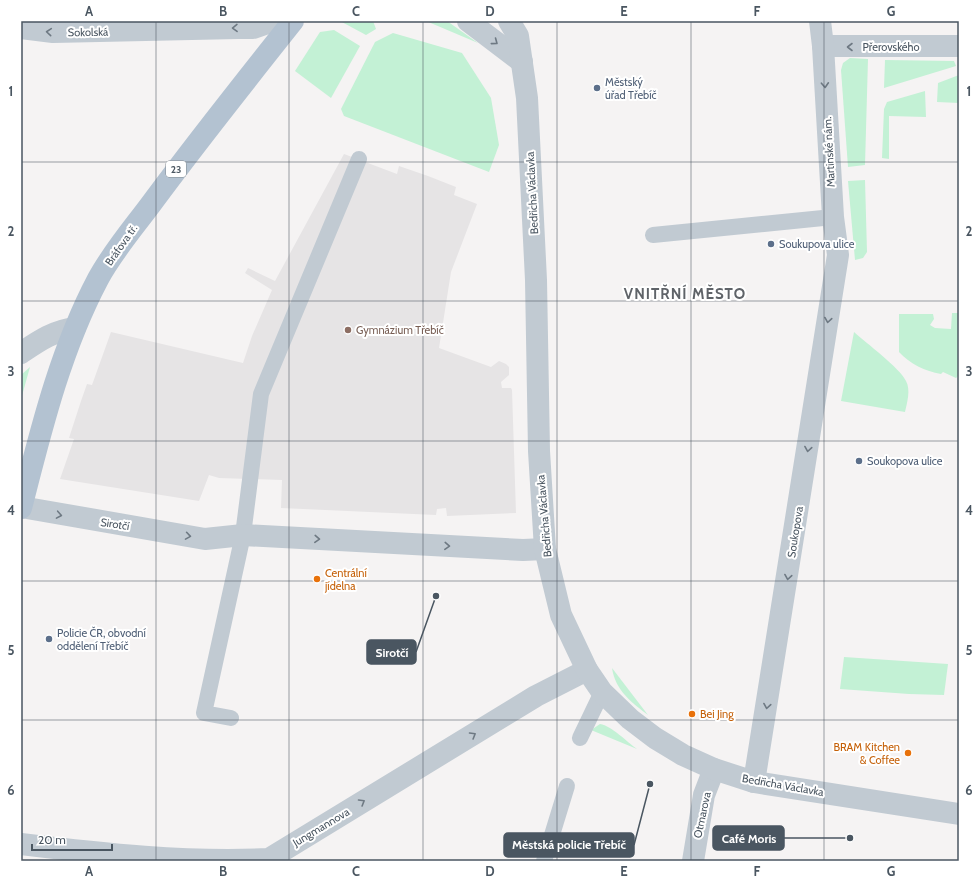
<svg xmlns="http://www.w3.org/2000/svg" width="980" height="882" viewBox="0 0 980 882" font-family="Cabin,sans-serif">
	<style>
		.education { fill: #e6e4e5 }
		.green { fill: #c3f1d5 }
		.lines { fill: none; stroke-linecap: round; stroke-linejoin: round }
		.service { stroke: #c1cad2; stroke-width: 16 }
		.minor { stroke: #c1cad2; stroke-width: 22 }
		.tertiary { stroke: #c1cad2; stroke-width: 22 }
		.primary { stroke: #b3c2d1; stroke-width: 22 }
		.oneway { stroke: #6e7983 }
		.grid { fill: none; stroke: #4a5661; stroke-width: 1; stroke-opacity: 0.55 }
		.service-dot { fill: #5c6f8a; stroke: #fff; stroke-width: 1.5 }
		.education-dot { fill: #8d6e63; stroke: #fff; stroke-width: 1.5 }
		.food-dot { fill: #e8710a; stroke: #fff; stroke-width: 1.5 }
		.labels { text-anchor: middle; stroke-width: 4; stroke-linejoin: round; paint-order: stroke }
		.shield { fill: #fff; stroke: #808990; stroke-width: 1 }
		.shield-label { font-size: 10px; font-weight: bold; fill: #4a5661 }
		.street-label { font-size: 11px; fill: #4a5661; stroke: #fff }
		.service-label { font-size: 11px; fill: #4e5e75; stroke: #fff; text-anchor: start }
		.education-label { font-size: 11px; fill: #785e54; stroke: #fff; text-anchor: start }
		.food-label { font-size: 11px; fill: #c56008; stroke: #fff; text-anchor: start }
		.district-label { font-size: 15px; font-weight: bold; letter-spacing: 1px; fill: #5f6368; stroke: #fff }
		.leader { fill: none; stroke: #4a5661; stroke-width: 1.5 }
		.callout-dot { fill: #4a5661; stroke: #fff; stroke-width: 1.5 }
		.callout { fill: #4a5661; stroke: #4a5661; stroke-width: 1.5 }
		.callout-label { font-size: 12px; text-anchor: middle; font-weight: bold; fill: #fff }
		.neatline { fill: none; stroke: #4a5661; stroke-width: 1.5 }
		.grid-label { font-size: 13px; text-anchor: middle; font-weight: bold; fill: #4a5661 }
	</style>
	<rect width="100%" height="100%" fill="#f5f3f3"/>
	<!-- education -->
	<path class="education" d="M 344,154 L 397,174 L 399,166 L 428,176 L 456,187 L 454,195 L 477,204 L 451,272 L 439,348 L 491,367 L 499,361 L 506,364 L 509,367 L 509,375 L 501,382 L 502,388 L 511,388 L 512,390 L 516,513 L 447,516 L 446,508 L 437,509 L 436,515 L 281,508 L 282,480 L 219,478 L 209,475 L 199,501 L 60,479 L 74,439 L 69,438 L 81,401 L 87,384 L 92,385 L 111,332 L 243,363 L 252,336 L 272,290 L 245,273 L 248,268 L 275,281 Z"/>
	<!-- green -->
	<g class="green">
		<path d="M 340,21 L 373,21 L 376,29 L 366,35 Z"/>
		<path d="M 426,21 L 447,21 L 478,43 Z"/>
		<path d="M 334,30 L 360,46 L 331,98 L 295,71 L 320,32 Z"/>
		<path d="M 393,33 L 462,53 L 491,98 L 499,145 L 489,172 L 344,116 L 341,109 L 375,42 Z"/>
		<path d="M 850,58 L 868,59 L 865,165 L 848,167 L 841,70 L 843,63 Z"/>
		<path d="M 885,60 L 954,61 L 956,66 L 884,88 Z"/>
		<path d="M 959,75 L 959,103 L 937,102 L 938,83 Z"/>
		<path d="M 925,91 L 926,117 L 889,116 L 889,159 L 882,158 L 884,109 L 887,102 Z"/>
		<path d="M 865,180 L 867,252 L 863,258 L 855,260 L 848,181 Z"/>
		<path d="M 952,313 L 959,313 L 959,375 L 956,378 L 943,372 L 941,374 C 925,371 910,364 899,352 L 899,314 L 933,314 L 934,319 L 930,325 L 935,328 L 951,329 Z"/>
		<path d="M 854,332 C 866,343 900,368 906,381 C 911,390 907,403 905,412 L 841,401 Z"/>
		<path d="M 30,367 L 21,399 L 21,375 Z"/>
		<path d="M 844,657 L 948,664 L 944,695 L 909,694 L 840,689 Z"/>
		<path d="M 612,668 L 648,715 C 632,703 615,690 612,668 Z"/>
		<path d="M 600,724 C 612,726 627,742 637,749 L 591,730 Z"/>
	</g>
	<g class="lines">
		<!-- service -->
		<g class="service">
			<path d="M 653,235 L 833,217"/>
			<path d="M 231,718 L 204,713 L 243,535 L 261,394 L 359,159"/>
			<path d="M 580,738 L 602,692"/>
			<path d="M 544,861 L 567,786"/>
		</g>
		<!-- minor -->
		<g class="minor">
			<path d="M 21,28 L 53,32 L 238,28 L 253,28 L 273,21"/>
			<path d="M 823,46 L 959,46"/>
			<path d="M 21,353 C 39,341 53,331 75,328"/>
			<path d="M 21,507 L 205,539 L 243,535 L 523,550 L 545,549"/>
			<path d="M 754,782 L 838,255 L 833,217 L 823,46 L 820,21"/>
			<path d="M 21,844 C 103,854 186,863 269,859 L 536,696 L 587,670"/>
			<path d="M 693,861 L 704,795 L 714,769"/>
		</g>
		<!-- tertiary -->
		<g class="tertiary">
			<path d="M 468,21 L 522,62"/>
			<path d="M 509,21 L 518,36 L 527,98 L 536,280 L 539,451 L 545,549 L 561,615 L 587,670 L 602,692 L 630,719 L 655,738 L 683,755 L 714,769 L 754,782 L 959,814"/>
		</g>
		<!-- primary -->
		<path class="primary" d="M 21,508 C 41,430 60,351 98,279 C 113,251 135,226 154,200 C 199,139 246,80 293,21"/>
	</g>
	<!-- one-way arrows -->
	<defs><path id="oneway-chevron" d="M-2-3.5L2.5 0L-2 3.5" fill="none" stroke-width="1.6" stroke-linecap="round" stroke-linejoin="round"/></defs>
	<g class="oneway">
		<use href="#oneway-chevron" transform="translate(235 28) rotate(179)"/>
		<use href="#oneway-chevron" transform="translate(49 32) rotate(-175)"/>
		<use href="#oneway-chevron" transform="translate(495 42) rotate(37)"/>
		<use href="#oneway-chevron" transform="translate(850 47) rotate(-180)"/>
		<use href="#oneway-chevron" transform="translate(825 85) rotate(87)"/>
		<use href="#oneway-chevron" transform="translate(828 320) rotate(99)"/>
		<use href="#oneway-chevron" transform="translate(808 449) rotate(99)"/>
		<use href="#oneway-chevron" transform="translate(59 515) rotate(10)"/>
		<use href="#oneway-chevron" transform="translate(188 536) rotate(9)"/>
		<use href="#oneway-chevron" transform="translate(317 539) rotate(3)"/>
		<use href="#oneway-chevron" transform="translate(447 546) rotate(3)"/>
		<use href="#oneway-chevron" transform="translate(788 577) rotate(99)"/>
		<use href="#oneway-chevron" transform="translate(767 706) rotate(99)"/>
		<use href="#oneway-chevron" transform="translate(473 735) rotate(-31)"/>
		<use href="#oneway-chevron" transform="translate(362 802) rotate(-31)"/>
	</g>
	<!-- grid -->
	<path class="grid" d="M 156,21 L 156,861M 289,21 L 289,861M 423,21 L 423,861M 557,21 L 557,861M 691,21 L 691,861M 824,21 L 824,861M 21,162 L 959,162M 21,301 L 959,301M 21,441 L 959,441M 21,581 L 959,581M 21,720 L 959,720"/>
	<!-- markers -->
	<g class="service-dot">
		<circle cx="597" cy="88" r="4"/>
		<circle cx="771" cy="244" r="4"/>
		<circle cx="859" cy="461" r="4"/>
		<circle cx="49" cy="639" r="4"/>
	</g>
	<circle class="education-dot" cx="348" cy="330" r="4"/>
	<g class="food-dot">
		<circle cx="317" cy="579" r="4"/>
		<circle cx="692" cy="714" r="4"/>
		<circle cx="908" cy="753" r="4"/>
	</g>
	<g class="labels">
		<!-- shield labels -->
		<rect class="shield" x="166" y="161" width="20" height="16" rx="3"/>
		<g class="shield-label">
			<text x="176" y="173">23</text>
		</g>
		<!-- street labels -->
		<g class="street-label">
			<text transform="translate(88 32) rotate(-1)" y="4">Sokolská</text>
			<text x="891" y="51">Přerovského</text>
			<text transform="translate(829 152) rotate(-93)" y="4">Martinské nám.</text>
			<text transform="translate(532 193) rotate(-93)" y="4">Bedřicha Václavka</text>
			<text transform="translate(121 245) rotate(-55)" y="4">Bráfova tř.</text>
			<text transform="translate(544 516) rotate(-95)" y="4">Bedřicha Václavka</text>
			<text transform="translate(115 524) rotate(9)" y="4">Sirotčí</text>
			<text transform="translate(795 532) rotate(-81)" y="4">Soukopova</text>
			<text transform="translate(783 785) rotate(10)" y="4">Bedřicha Václavka</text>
			<text transform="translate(702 815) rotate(-78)" y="4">Otmarova</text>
			<text transform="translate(321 827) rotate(-31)" y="4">Jungmannova</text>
		</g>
		<!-- service labels -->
		<g class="service-label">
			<text x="605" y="86">Městský<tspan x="605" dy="13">úřad Třebíč</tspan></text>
			<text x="779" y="248">Soukupova ulice</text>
			<text x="867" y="465">Soukopova ulice</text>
			<text x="57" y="637">Policie ČR, obvodní<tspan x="57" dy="13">oddělení Třebíč</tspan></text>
		</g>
		<!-- education labels -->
		<g class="education-label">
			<text x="356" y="334">Gymnázium Třebíč</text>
		</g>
		<!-- food labels -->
		<g class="food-label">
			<text x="325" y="577">Centrální<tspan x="325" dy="13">jídelna</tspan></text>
			<text x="700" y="718">Bei Jing</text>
			<text x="900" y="751" text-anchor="end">BRAM Kitchen<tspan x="900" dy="13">&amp; Coffee</tspan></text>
		</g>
		<!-- district labels -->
		<g class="district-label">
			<text x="685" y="299">VNITŘNÍ MĚSTO</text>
		</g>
	</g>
	<!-- callouts -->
	<path class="leader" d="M436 596L416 652M850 838L784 838M650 784L634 845"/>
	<g class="callout-dot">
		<circle cx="436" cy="596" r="4"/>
		<circle cx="850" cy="838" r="4"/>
		<circle cx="650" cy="784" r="4"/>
	</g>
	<g class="callout">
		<rect x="367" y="640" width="49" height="24" rx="4"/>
		<rect x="713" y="826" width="71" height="24" rx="4"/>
		<rect x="504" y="833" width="130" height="24" rx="4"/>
	</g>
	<g class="callout-label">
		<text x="392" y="657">Sirotčí</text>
		<text x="749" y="843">Café Moris</text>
		<text x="569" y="849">Městská policie Třebíč</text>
	</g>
	<!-- border -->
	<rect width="980" height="882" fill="none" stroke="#ffffff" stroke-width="44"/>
	<!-- scale -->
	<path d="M32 844v6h80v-6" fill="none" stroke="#4a5661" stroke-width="2"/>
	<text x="38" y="844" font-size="12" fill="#4a5661" stroke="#ffffff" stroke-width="3" paint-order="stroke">20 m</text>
	<rect x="22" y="22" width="936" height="838" class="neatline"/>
	<g class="grid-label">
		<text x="89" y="16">A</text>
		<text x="223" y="16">B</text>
		<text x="356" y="16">C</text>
		<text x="490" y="16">D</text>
		<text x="624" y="16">E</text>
		<text x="757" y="16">F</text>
		<text x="891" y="16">G</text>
		<text x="11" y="96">1</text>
		<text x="969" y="96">1</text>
		<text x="11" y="236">2</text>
		<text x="969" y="236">2</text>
		<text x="11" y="376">3</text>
		<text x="969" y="376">3</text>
		<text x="11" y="515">4</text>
		<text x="969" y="515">4</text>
		<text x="11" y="655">5</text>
		<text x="969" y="655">5</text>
		<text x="11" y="795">6</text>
		<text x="969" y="795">6</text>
		<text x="89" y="876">A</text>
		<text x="223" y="876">B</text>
		<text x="356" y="876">C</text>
		<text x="490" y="876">D</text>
		<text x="624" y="876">E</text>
		<text x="757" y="876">F</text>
		<text x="891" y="876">G</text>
	</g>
</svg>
